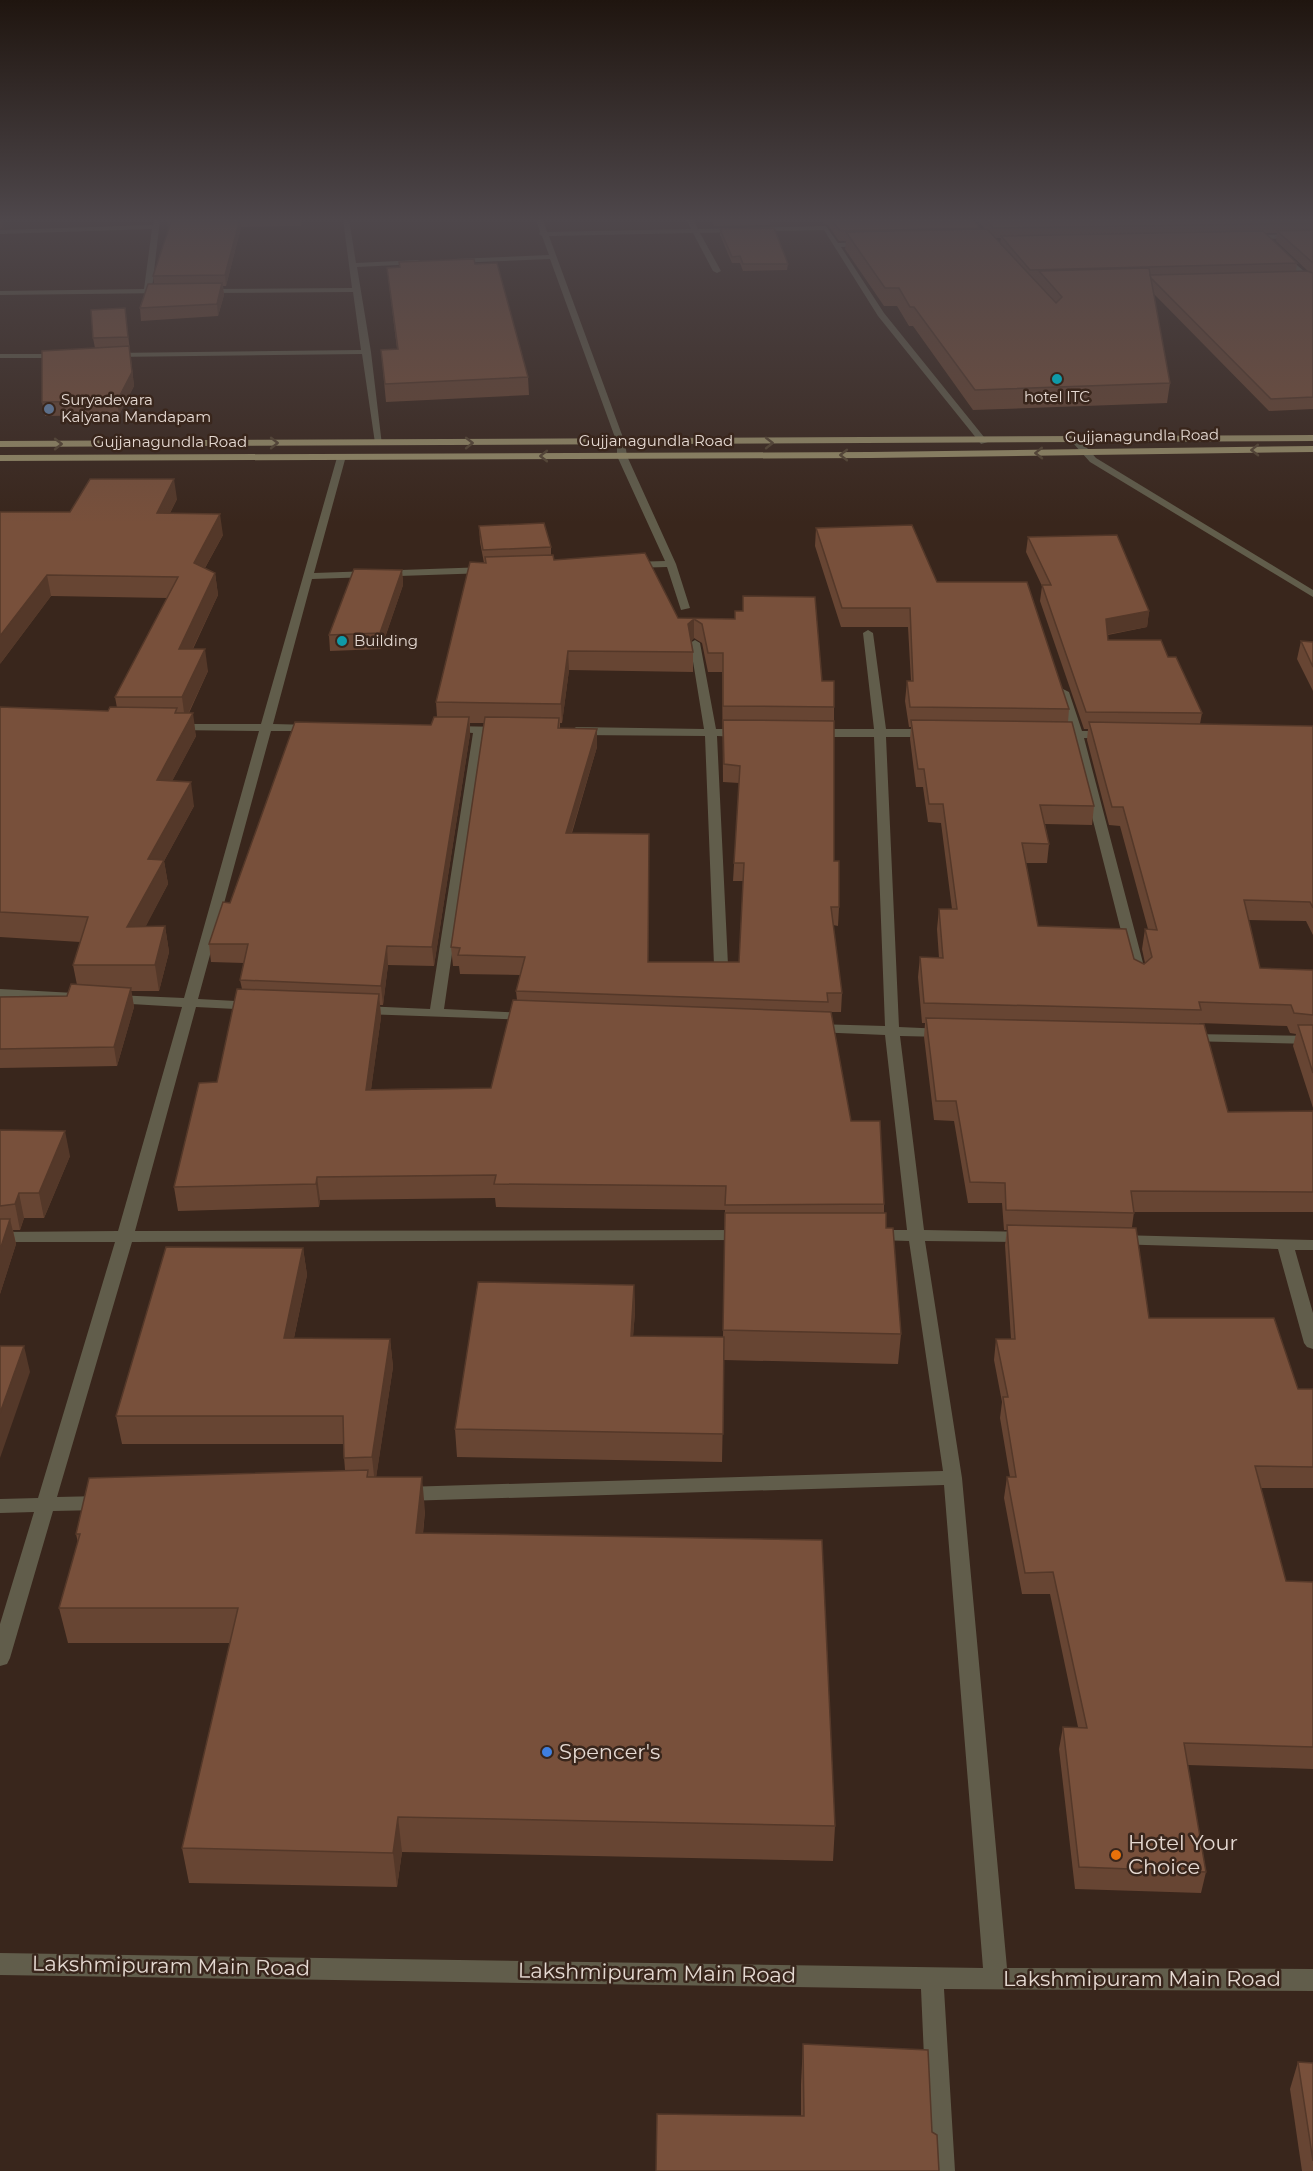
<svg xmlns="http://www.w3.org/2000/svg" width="1313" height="2171" viewBox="0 0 1313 2171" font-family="Montserrat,sans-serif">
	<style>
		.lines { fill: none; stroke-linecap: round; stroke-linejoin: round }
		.minor { fill: #615d4b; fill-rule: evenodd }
		.major { fill: #978d68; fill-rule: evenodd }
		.wall { fill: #674533; fill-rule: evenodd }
		.shaded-wall { fill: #543829 }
		.building { fill: #78503b; stroke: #543829; stroke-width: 1.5 }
		.oneway { stroke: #554533 }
		.culture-dot { fill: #0f9aa8; stroke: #39261c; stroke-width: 2 }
		.service-dot { fill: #5c6f8a; stroke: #39261c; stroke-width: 2 }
		.shop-dot { fill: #3f7fe0; stroke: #39261c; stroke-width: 2 }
		.food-dot { fill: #e8710a; stroke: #39261c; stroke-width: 2 }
		.labels { text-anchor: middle; stroke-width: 5; stroke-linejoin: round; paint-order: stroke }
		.far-poi-label { font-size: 15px; fill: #e5d9d2; stroke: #39261c; text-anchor: start }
		.far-street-label { font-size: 15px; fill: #e5d9d2; stroke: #39261c }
		.near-poi-label { font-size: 21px; fill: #e5d9d2; stroke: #39261c; text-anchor: start }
		.near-street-label { font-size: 21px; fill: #e5d9d2; stroke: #39261c }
	</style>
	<rect width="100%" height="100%" fill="#39261c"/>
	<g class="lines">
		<!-- minor -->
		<g class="minor">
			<path d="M 154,219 L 160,219 L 152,289 L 165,289 L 168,293 L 0,295 L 0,291 L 144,289 L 152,229 L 0,234 L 0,230 L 153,225 Z"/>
			<path d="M 343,219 L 349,219 L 356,263 L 418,260 L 422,262 L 418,264 L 357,267 L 371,352 L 382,445 L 375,443 L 362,354 L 112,357 L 108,355 L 112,353 L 361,350 L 353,292 L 204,293 L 200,291 L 204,289 L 352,288 Z"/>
			<path d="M 536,219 L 543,219 L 547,232 L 691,229 L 686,219 L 693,219 L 698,229 L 826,226 L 838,243 L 869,242 L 866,246 L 841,247 L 884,313 L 988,442 L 981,444 L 878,316 L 824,230 L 700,233 L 721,271 L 717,273 L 713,271 L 693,233 L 549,236 L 625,443 L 627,456 L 676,564 L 690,608 L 681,610 L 667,567 L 631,568 L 626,565 L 631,562 L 665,561 L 617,456 L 617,443 L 550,259 L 454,263 L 450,261 L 454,259 L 549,255 L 542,236 L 539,234 L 540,232 Z"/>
			<path d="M 1313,234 L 1313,238 L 1250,239 L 1246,237 L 1250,235 Z"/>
			<path d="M 1282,252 L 1313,279 L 1313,285 L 1279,256 Z"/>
			<path d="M 0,354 L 61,354 L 65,356 L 61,358 L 0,358 Z"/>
			<path d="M 1073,439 L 1079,439 L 1096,458 L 1313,590 L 1313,597 L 1090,462 L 1073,443 Z"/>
			<path d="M 338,454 L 346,456 L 314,573 L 487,567 L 492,570 L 487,573 L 312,579 L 273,724 L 312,725 L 318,728 L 312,731 L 271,731 L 198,999 L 255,1002 L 262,1006 L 255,1010 L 196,1007 L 135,1231 L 743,1230 L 751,1235 L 743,1240 L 132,1242 L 57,1497 L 101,1496 L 108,1498 L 110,1503 L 108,1508 L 101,1510 L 53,1511 L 10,1658 L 7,1664 L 0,1666 L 0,1624 L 34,1512 L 0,1513 L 0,1499 L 38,1498 L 115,1242 L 0,1242 L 0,1232 L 118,1231 L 182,1007 L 114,1003 L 107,999 L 114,995 L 184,998 L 259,731 L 174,730 L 168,727 L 174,724 L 261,724 Z"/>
			<path d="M 868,630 L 873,633 L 886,729 L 930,729 L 936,733 L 930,737 L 886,737 L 899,1027 L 944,1029 L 951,1033 L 944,1037 L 900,1036 L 924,1230 L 1025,1232 L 1033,1237 L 1025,1242 L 925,1241 L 962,1478 L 1007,1968 L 1313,1969 L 1313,1991 L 944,1989 L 955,2171 L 929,2171 L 921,1989 L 0,1975 L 0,1953 L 983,1968 L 944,1485 L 404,1501 L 397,1499 L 395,1494 L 397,1489 L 404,1487 L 943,1471 L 909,1241 L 875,1240 L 867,1235 L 875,1230 L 907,1230 L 885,1035 L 815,1032 L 808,1028 L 815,1024 L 885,1026 L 874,737 L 816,737 L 810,733 L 816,729 L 874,729 L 863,633 Z"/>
			<path d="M 695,640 L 700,643 L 716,729 L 741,729 L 747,733 L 741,737 L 717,736 L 728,965 L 721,969 L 714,965 L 705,736 L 576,735 L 570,731 L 576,727 L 704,729 L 690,643 Z"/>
			<path d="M 1063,689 L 1069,692 L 1082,731 L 1107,731 L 1113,735 L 1107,739 L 1084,738 L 1147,978 L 1145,981 L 1135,981 L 1133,978 L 1072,738 L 1056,738 L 1050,734 L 1056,730 L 1070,731 L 1057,692 Z"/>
			<path d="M 450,726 L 504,727 L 510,730 L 504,733 L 484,733 L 444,1009 L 527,1013 L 534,1017 L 532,1020 L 363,1014 L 356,1010 L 363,1006 L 430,1009 L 473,733 L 446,731 L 444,729 Z"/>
			<path d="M 0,989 L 75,993 L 82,997 L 75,1001 L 0,997 Z"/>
			<path d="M 1190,1034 L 1313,1036 L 1313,1044 L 1185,1041 L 1183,1038 L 1185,1035 Z"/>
			<path d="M 1118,1235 L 1313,1240 L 1313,1250 L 1295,1250 L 1313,1313 L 1313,1349 L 1307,1347 L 1304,1343 L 1278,1249 L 1112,1244 L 1110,1240 L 1112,1236 Z"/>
		</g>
		<!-- major -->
		<g class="major">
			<path d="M 1313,435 L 1313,441 L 0,447 L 0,441 Z"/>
			<path d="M 1313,446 L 1313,452 L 871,458 L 0,461 L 0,455 L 871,452 Z"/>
		</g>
	</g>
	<!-- wall -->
	<g class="wall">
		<path d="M 167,219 L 302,219 L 301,226 L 241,227 L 226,286 L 223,286 L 224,295 L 218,316 L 141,321 L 140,308 L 154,284 L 153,276 L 169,229 L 168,229 Z"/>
		<path d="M 711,219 L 770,219 L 770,225 L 714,226 Z"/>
		<path d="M 821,219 L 972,219 L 980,228 L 980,229 L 985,229 L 976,219 L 1313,219 L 1313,409 L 1269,411 L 1153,293 L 1170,383 L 1167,403 L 973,410 L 913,326 L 909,326 L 897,306 L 884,306 L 845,249 L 846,241 L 839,241 L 828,225 L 824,224 ZM 1265,233 L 1277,233 L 1276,241 L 1309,272 L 1296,271 L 1297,263 ZM 995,238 L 1001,238 L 1000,243 Z"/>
		<path d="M 720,229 L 788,264 L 787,270 L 743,271 L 740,263 L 732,263 L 720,235 Z"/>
		<path d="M 475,264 L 528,377 L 529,395 L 386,402 L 381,350 L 397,349 L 389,284 L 387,268 Z"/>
		<path d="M 125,308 L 134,386 L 119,415 L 45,416 L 42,402 L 95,348 L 93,338 Z"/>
		<path d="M 177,499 L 170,513 L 223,535 L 205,568 L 215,573 L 218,595 L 193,649 L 208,671 L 189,713 L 196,736 L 172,781 L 194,806 L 164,861 L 168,884 L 145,927 L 165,926 L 169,952 L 159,991 L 131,991 L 134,1007 L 117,1066 L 0,1068 L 0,997 L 67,996 L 77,985 L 73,965 L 80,942 L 0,937 L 0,707 L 108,711 L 117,708 L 115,697 L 167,598 L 51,596 L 0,664 L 70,512 Z"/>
		<path d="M 479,526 L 551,547 L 551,555 L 554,560 L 678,618 L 735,619 L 822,681 L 834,707 L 834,861 L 839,907 L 838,926 L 833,925 L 842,993 L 841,1012 L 831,1012 L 851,1121 L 884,1204 L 884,1213 L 901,1334 L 898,1364 L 724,1360 L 722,1462 L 457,1457 L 455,1429 L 634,1285 L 635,1312 L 633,1336 L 723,1337 L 725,1210 L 496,1207 L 495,1198 L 320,1200 L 319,1207 L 178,1211 L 174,1187 L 217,1082 L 242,989 L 240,980 L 244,963 L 211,962 L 209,944 L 230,903 L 431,725 L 437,717 L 436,702 L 484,563 L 480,542 ZM 694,638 L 702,643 L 708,672 L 722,672 L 723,782 L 739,783 L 733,881 L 743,881 L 739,962 L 648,962 L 572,833 L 597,747 L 597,729 L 560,728 L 560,723 L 562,723 L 569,670 L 693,672 L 693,652 L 691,641 ZM 470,723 L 484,723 L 451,947 L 453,966 L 459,966 L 460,974 L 520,975 L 516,991 L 517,1000 L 491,1088 L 371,1089 L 381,1017 L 380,1005 L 383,1005 L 388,965 L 434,966 L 470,734 Z"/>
		<path d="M 816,528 L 937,582 L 1069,709 L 1068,722 L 1094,806 L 1092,825 L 1045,824 L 1049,844 L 1047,863 L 1026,863 L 1038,926 L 1134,959 L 1144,964 L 1145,963 L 1142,949 L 1145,929 L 1148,929 L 1120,826 L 1109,825 L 1087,740 L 1088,729 L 1084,729 L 1040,601 L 1042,586 L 1026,552 L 1028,537 L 1149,611 L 1147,627 L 1108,635 L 1108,640 L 1168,657 L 1202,713 L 1200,724 L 1313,726 L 1313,935 L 1306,921 L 1248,920 L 1260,968 L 1313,970 L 1313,1108 L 1293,1046 L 1296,1034 L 1290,1033 L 1287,1026 L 1199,1023 L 1199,1024 L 1228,1112 L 1313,1111 L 1313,1212 L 1134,1212 L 1132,1227 L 1149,1318 L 1298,1389 L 1313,1390 L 1313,1488 L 1261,1488 L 1286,1581 L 1313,1582 L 1313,1769 L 1188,1765 L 1206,1872 L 1201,1893 L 1075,1889 L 1059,1749 L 1063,1727 L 1078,1727 L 1050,1594 L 1022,1594 L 1004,1498 L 1007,1477 L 1010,1477 L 1000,1418 L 1002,1402 L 994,1360 L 996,1339 L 1011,1339 L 1005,1245 L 1007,1230 L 1004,1230 L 1002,1203 L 968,1203 L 954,1121 L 934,1120 L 924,1037 L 925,1023 L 922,1023 L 918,977 L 920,957 L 939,958 L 937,929 L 939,909 L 952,909 L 941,823 L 928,822 L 923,787 L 916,787 L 910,739 L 911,727 L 909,727 L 905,701 L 907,681 L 911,681 L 908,627 L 841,627 L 815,546 Z"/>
		<path d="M 402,570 L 403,585 L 381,649 L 330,651 L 329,635 Z"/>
		<path d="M 1301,641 L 1313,642 L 1313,691 L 1297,659 Z"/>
		<path d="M 0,1130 L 70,1156 L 44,1218 L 24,1218 L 20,1230 L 13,1230 L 16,1244 L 0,1294 Z"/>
		<path d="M 303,1248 L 307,1275 L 294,1338 L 390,1339 L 393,1367 L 376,1477 L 425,1511 L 423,1534 L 835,1826 L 833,1861 L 402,1852 L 397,1887 L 189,1883 L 182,1848 L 230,1643 L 68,1643 L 59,1608 L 78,1543 L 76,1534 L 345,1470 L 343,1444 L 122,1444 L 116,1416 Z"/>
		<path d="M 803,2044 L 932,2132 L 801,2116 L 801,2084 Z"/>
		<path d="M 1298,2062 L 1313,2063 L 1313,2171 L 1302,2171 L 1290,2089 Z"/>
	</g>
	<!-- shaded-wall -->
	<g class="shaded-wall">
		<path d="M 0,219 L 3,219 L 2,228 L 0,229 Z"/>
		<path d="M 240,219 L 241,227 L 226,286 L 225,275 Z"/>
		<path d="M 222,283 L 224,295 L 218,316 L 217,304 Z"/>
		<path d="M 131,359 L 134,386 L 119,415 L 117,401 Z"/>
		<path d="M 174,479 L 177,499 L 160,533 L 157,513 Z"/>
		<path d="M 220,514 L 223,535 L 196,584 L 194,563 Z"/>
		<path d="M 402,570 L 403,585 L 381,649 L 380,633 Z"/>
		<path d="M 215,573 L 218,595 L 182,671 L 179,649 Z"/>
		<path d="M 47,575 L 51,596 L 0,664 L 0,636 Z"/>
		<path d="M 1149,611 L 1147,627 L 1104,635 L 1106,619 Z"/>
		<path d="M 694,619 L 694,638 L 688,643 L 688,624 Z"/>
		<path d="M 205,649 L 208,671 L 185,720 L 182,697 Z"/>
		<path d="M 568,651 L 569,670 L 562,723 L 561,704 Z"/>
		<path d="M 193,713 L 196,736 L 160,804 L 157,780 Z"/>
		<path d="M 469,717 L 470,734 L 434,966 L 432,947 Z"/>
		<path d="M 597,729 L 597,747 L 566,851 L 566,833 Z"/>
		<path d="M 191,782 L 194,806 L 164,861 L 168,884 L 132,953 L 127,927 L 148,859 Z"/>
		<path d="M 165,926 L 169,952 L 159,991 L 155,965 Z"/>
		<path d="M 387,946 L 388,965 L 383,1005 L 381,986 Z"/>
		<path d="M 131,988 L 134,1007 L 117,1066 L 114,1047 Z"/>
		<path d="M 379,994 L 381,1017 L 368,1112 L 366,1090 Z"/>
		<path d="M 65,1131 L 70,1156 L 44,1218 L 39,1193 Z"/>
		<path d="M 317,1177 L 320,1200 L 319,1207 L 316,1184 Z"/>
		<path d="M 19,1193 L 24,1218 L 20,1230 L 15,1204 Z"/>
		<path d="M 10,1219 L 16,1244 L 0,1294 L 0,1250 Z"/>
		<path d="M 303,1248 L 307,1275 L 288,1366 L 284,1338 Z"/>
		<path d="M 634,1285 L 635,1312 L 631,1363 L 631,1336 Z"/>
		<path d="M 390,1339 L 393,1367 L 375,1485 L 372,1457 Z"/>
		<path d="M 24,1346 L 30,1372 L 0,1458 L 0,1413 Z"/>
		<path d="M 422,1477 L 425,1511 L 419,1568 L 416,1533 Z"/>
		<path d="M 398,1817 L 402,1852 L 397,1887 L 393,1853 Z"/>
	</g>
	<!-- building -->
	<g class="building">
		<path d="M 172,219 L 240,219 L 225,275 L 153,276 Z"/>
		<path d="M 831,219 L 972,219 L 980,228 L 840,231 Z"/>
		<path d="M 985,219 L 1313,219 L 1313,223 L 993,228 Z"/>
		<path d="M 774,228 L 788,264 L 743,264 L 740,256 L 732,257 L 720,229 Z"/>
		<path d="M 987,229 L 1056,303 L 1062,297 L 1039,271 L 1149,268 L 1170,383 L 975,390 L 914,307 L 910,307 L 899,288 L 885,288 L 846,232 Z"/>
		<path d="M 1313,230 L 1313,263 L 1277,231 Z"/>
		<path d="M 1263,231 L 1297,263 L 1030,270 L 1001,236 Z"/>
		<path d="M 474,259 L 475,264 L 497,263 L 528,377 L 385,384 L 381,350 L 398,349 L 387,268 L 400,267 L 399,262 Z"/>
		<path d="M 1307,271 L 1313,273 L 1313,397 L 1271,399 L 1151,278 L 1150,275 Z"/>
		<path d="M 222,283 L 217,304 L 140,308 L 148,284 Z"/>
		<path d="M 125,308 L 128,337 L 93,338 L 91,310 Z"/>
		<path d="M 129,346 L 132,372 L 117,401 L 42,402 L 42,351 Z"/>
		<path d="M 90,479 L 174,479 L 157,513 L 220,514 L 194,563 L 215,573 L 179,649 L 205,649 L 182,697 L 115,697 L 178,577 L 47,575 L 0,636 L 0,512 L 70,512 Z"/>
		<path d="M 544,523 L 551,547 L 483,550 L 479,526 Z"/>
		<path d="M 912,525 L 937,582 L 1027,582 L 1069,709 L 910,707 L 907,681 L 913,681 L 910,608 L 842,608 L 816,528 Z"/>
		<path d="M 1117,535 L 1149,611 L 1106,619 L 1108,640 L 1161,640 L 1168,657 L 1176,657 L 1202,713 L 1086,712 L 1042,585 L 1051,585 L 1028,537 Z"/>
		<path d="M 645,553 L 678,618 L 735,619 L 735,611 L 743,611 L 743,596 L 815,597 L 822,681 L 834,681 L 834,707 L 723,706 L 723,653 L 708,653 L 702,624 L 694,619 L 688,624 L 693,652 L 568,651 L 561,704 L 436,702 L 470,562 L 486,563 L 485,557 L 553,555 L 554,560 Z"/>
		<path d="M 354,569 L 402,570 L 380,633 L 329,635 Z"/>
		<path d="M 1301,641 L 1313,642 L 1313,667 Z"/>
		<path d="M 0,707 L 108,711 L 110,707 L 177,708 L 175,713 L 193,713 L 157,780 L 191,782 L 148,859 L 164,860 L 127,927 L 165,926 L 155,965 L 73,965 L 88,917 L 0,912 Z"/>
		<path d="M 434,717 L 469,717 L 432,947 L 387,946 L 381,986 L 240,980 L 248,944 L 209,944 L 223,902 L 230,903 L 295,722 L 431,725 Z"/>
		<path d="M 485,717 L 559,718 L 558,728 L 597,729 L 566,833 L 649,834 L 648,962 L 739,962 L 744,863 L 734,863 L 740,766 L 724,764 L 723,720 L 834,721 L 834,861 L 839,861 L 839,907 L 831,907 L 842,993 L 827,993 L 828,1002 L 516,991 L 525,957 L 458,955 L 460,948 L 451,947 Z"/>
		<path d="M 911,720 L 1072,722 L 1094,806 L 1040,805 L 1049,844 L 1022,843 L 1038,926 L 1126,929 L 1134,959 L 1144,964 L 1152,957 L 1145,929 L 1157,930 L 1123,807 L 1112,807 L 1089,722 L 1313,726 L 1313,908 L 1310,902 L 1244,900 L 1260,968 L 1313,970 L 1313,1015 L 1294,1013 L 1291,1005 L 1199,1002 L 1201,1010 L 924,1003 L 920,957 L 943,958 L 939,909 L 957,909 L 943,804 L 929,804 L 924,769 L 918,769 Z"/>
		<path d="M 71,984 L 131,988 L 114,1047 L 0,1049 L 0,997 L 67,996 Z"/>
		<path d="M 237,989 L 379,994 L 366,1090 L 491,1088 L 513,1000 L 831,1012 L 851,1121 L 880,1121 L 884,1204 L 725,1205 L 726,1186 L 494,1184 L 496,1175 L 317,1177 L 316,1184 L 174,1187 L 199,1083 L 217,1082 Z"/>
		<path d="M 926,1018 L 1204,1024 L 1228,1112 L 1313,1111 L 1313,1192 L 1131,1191 L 1134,1213 L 1006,1210 L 1005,1183 L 970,1182 L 956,1101 L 936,1101 Z"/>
		<path d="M 1298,1025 L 1313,1025 L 1313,1073 Z"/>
		<path d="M 0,1130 L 65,1131 L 39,1193 L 19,1193 L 15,1204 L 0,1206 Z"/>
		<path d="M 725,1213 L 886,1213 L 886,1228 L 893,1228 L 901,1334 L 723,1330 Z"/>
		<path d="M 0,1219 L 10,1219 L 0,1250 Z"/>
		<path d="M 1007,1225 L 1136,1228 L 1149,1318 L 1274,1318 L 1298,1389 L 1313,1389 L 1313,1467 L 1255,1466 L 1286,1581 L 1313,1582 L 1313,1747 L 1184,1743 L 1206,1872 L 1079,1867 L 1063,1727 L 1087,1728 L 1053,1572 L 1025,1573 L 1007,1477 L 1016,1477 L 1003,1397 L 1008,1397 L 996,1339 L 1015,1339 Z"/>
		<path d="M 166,1247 L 303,1248 L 284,1338 L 390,1339 L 372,1457 L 344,1458 L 343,1416 L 116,1416 Z"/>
		<path d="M 478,1282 L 634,1285 L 631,1336 L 724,1337 L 723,1434 L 455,1429 Z"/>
		<path d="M 0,1346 L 24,1346 L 0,1413 Z"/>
		<path d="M 368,1470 L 367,1477 L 422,1477 L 416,1533 L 822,1540 L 835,1826 L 398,1817 L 393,1853 L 182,1848 L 238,1608 L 59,1608 L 80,1534 L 76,1534 L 89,1478 Z"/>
		<path d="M 803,2044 L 928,2050 L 932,2132 L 937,2135 L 939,2171 L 656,2171 L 657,2114 L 804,2116 Z"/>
		<path d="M 1298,2062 L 1313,2063 L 1313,2161 Z"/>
	</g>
	<!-- one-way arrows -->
	<defs><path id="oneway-chevron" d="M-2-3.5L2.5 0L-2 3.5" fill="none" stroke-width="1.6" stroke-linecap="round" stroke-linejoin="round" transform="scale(1.5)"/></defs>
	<g class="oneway">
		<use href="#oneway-chevron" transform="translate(274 443)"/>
		<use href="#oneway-chevron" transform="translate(469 443)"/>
		<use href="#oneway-chevron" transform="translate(769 443)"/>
		<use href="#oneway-chevron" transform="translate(58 444)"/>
		<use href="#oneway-chevron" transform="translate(1255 450) rotate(179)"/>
		<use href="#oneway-chevron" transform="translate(1039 453) rotate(179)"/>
		<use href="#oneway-chevron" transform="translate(844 455) rotate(180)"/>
		<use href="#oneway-chevron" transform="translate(544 456) rotate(180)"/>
	</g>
	<!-- sky -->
	<linearGradient id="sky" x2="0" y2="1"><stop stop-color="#1f150f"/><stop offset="0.42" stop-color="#4e474b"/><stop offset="1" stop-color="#4e474b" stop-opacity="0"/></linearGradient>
	<rect width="1313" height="523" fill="url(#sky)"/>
	<!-- markers -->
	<g class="culture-dot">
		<circle cx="1057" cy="379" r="6"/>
		<circle cx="342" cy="641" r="6"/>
	</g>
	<circle class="service-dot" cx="49" cy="409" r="6"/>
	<circle class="shop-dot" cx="547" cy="1752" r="6"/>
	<circle class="food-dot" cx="1116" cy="1855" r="6"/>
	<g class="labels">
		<!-- far-poi labels -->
		<g class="far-poi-label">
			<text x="1057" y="402" text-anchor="middle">hotel ITC</text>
			<text x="61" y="405">Suryadevara<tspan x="61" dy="17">Kalyana Mandapam</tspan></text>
			<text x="354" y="646">Building</text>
		</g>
		<!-- far-street labels -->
		<g class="far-street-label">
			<text transform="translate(1142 436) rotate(-1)" y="5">Gujjanagundla Road</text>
			<text x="656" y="446">Gujjanagundla Road</text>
			<text x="170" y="447">Gujjanagundla Road</text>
		</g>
		<!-- near-poi labels -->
		<g class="near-poi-label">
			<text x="559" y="1759">Spencer's</text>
			<text x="1128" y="1850">Hotel Your<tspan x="1128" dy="24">Choice</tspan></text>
		</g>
		<!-- near-street labels -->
		<g class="near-street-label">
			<text transform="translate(171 1966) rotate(1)" y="7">Lakshmipuram Main Road</text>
			<text transform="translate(657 1973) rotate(1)" y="7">Lakshmipuram Main Road</text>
			<text x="1142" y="1986">Lakshmipuram Main Road</text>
		</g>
	</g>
</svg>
